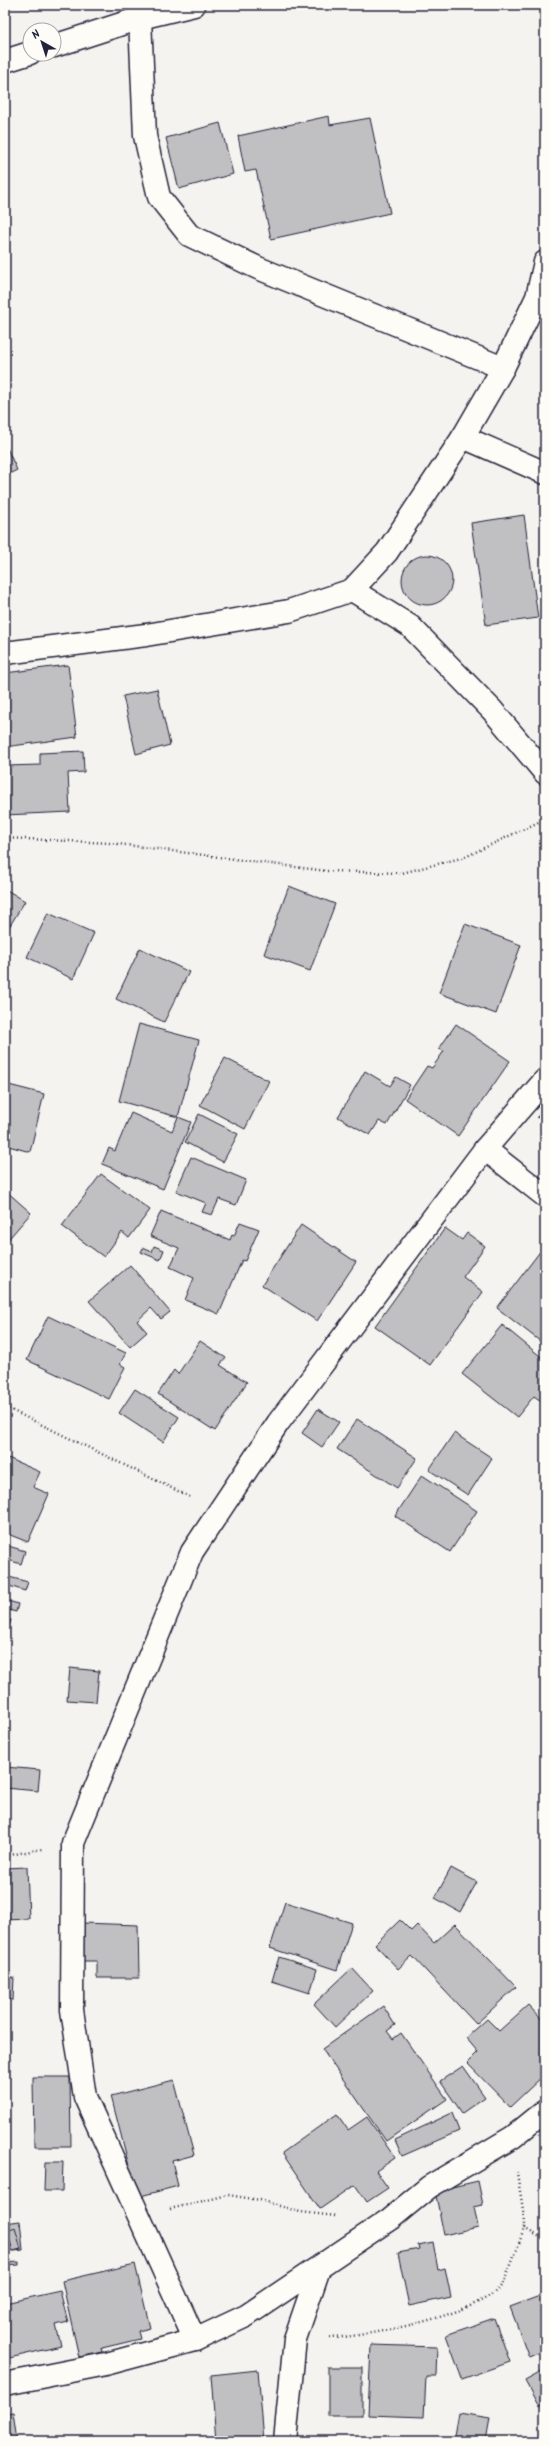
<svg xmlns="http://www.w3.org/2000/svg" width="550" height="2446" viewBox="0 0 550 2446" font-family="Kalam,sans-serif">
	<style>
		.building { fill: #c0bfc2; stroke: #22223b }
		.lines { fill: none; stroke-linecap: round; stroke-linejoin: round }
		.minor-casing { stroke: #22223b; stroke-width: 25 }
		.path { stroke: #22223b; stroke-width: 2.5; stroke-dasharray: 1 3; stroke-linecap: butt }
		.minor { stroke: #fdfcf7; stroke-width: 22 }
	</style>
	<rect width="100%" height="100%" fill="#f4f3ef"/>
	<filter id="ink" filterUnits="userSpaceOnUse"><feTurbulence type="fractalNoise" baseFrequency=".025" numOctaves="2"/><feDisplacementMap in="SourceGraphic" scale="8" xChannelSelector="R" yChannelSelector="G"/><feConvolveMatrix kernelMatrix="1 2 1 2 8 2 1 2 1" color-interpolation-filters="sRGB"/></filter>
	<g filter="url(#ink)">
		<!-- building -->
		<g class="building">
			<path d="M 329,116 L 330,125 L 370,118 L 390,213 L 271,239 L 256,170 L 245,172 L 238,136 Z"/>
			<path d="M 220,123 L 233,174 L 179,189 L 166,138 Z"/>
			<path d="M 5,444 L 17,470 L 5,476 Z"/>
			<path d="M 524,515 L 538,618 L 486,625 L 471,523 Z"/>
			<circle cx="427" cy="580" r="25"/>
			<path d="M 68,665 L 77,737 L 5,747 L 5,673 Z"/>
			<path d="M 157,689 L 170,745 L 136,754 L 123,696 Z"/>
			<path d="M 545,745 L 545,757 L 539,750 Z"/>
			<path d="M 83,751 L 84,772 L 68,773 L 70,812 L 5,815 L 5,766 L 40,765 L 40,753 Z"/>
			<path d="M 289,886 L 335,904 L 310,971 L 264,954 Z"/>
			<path d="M 5,889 L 25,901 L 6,932 L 5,931 Z"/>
			<path d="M 48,913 L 94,933 L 73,979 L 27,957 Z"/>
			<path d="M 465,924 L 521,945 L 496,1014 L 439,993 Z"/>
			<path d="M 140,948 L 189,972 L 164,1022 L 116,999 Z"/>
			<path d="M 139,1024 L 199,1040 L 178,1117 L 119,1101 Z"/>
			<path d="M 456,1024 L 510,1061 L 458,1136 L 405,1099 L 427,1066 L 432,1068 L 444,1051 L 439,1049 Z"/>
			<path d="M 225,1058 L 269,1081 L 245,1129 L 200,1105 Z"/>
			<path d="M 365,1071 L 390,1086 L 396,1077 L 410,1085 L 387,1125 L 379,1121 L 370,1135 L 338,1117 Z"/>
			<path d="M 5,1084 L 44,1094 L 30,1152 L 5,1145 Z"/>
			<path d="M 545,1108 L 545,1123 L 537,1117 Z"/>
			<path d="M 131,1113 L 172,1131 L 178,1117 L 191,1122 L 163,1189 L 102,1164 L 109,1148 L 115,1151 Z"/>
			<path d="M 199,1114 L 238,1134 L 223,1162 L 185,1142 Z"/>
			<path d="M 191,1157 L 246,1180 L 236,1205 L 219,1199 L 212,1215 L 202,1212 L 206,1203 L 176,1191 Z"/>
			<path d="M 101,1174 L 150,1210 L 129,1238 L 122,1232 L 104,1257 L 62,1226 Z"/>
			<path d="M 5,1190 L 31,1213 L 5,1243 Z"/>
			<path d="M 161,1211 L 230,1240 L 232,1235 L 234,1236 L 240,1222 L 259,1229 L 245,1261 L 242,1260 L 219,1314 L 185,1300 L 194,1278 L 170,1267 L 179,1248 L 150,1236 Z"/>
			<path d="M 301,1225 L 356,1262 L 317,1321 L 262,1285 Z"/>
			<path d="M 445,1228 L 462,1240 L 467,1233 L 485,1246 L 463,1277 L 483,1292 L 430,1365 L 375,1326 Z"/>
			<path d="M 545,1245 L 545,1345 L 497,1308 Z"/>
			<path d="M 154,1246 L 164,1250 L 160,1260 L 141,1252 L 143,1248 L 152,1252 Z"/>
			<path d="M 130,1265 L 170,1312 L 161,1319 L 151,1308 L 137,1321 L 147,1332 L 130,1347 L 89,1301 Z"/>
			<path d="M 48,1316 L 126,1353 L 120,1364 L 125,1367 L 109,1399 L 27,1360 Z"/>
			<path d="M 502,1325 L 545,1360 L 545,1404 L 534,1396 L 517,1417 L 462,1374 Z"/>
			<path d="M 200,1341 L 226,1358 L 220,1365 L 247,1382 L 215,1431 L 158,1394 L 174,1370 L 178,1374 Z"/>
			<path d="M 135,1389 L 179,1417 L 163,1442 L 119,1413 Z"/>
			<path d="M 318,1409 L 339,1422 L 322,1447 L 302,1433 Z"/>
			<path d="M 357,1419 L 417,1458 L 397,1488 L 337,1449 Z"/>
			<path d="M 454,1433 L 492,1458 L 468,1495 L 429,1470 Z"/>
			<path d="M 8,1458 L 40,1472 L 33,1487 L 49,1494 L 28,1542 L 5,1533 L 5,1465 Z"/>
			<path d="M 422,1475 L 477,1511 L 450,1552 L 395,1516 Z"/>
			<path d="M 5,1545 L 25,1551 L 21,1564 L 5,1559 Z"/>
			<path d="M 9,1577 L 28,1582 L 25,1591 L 6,1585 Z"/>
			<path d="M 5,1600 L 18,1604 L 16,1612 L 5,1609 Z"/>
			<path d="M 5,1618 L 11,1620 L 7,1633 L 5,1632 Z"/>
			<path d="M 70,1668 L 99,1671 L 96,1702 L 67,1700 Z"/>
			<path d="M 5,1767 L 40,1770 L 38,1791 L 5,1788 Z"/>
			<path d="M 27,1867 L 29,1919 L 5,1920 L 5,1868 Z"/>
			<path d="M 451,1868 L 477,1882 L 460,1912 L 435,1898 Z"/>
			<path d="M 285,1902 L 352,1923 L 337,1970 L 270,1948 Z"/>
			<path d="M 400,1920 L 411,1931 L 417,1925 L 434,1943 L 455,1924 L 516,1987 L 476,2024 L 412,1956 L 398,1969 L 375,1944 Z"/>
			<path d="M 82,1923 L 138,1925 L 139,1978 L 97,1978 L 97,1961 L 83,1961 Z"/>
			<path d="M 279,1957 L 317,1969 L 310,1993 L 272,1981 Z"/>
			<path d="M 352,1968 L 373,1991 L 335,2027 L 314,2004 Z"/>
			<path d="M 5,1977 L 14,1977 L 13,2000 L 5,1999 Z"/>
			<path d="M 528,2005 L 545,2023 L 545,2074 L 510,2107 L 467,2063 L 478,2052 L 466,2038 L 487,2019 L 499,2031 Z"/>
			<path d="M 383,2006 L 395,2025 L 387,2031 L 393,2039 L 401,2033 L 447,2099 L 386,2141 L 322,2049 Z"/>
			<path d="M 463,2066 L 485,2097 L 462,2113 L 440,2081 Z"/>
			<path d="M 33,2077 L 70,2077 L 71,2147 L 34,2147 Z"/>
			<path d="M 174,2080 L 194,2155 L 172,2161 L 178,2186 L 137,2197 L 111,2096 Z"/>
			<path d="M 452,2113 L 459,2131 L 402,2156 L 395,2140 Z"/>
			<path d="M 337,2114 L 348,2130 L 367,2117 L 395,2158 L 376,2171 L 388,2188 L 367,2202 L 355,2185 L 320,2209 L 282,2153 Z"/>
			<path d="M 45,2162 L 63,2162 L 62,2191 L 44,2191 Z"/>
			<path d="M 478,2181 L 483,2205 L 474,2207 L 478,2227 L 444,2235 L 435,2191 Z"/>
			<path d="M 20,2221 L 23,2250 L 5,2252 L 5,2223 Z"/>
			<path d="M 15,2228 L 21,2249 L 13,2251 L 7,2231 Z"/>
			<path d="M 433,2242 L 438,2270 L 445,2268 L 451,2297 L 409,2306 L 398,2253 L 419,2249 L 418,2245 Z"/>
			<path d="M 19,2262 L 19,2265 L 5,2266 L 5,2263 Z"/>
			<path d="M 135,2264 L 150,2328 L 138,2331 L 140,2339 L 102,2348 L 103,2352 L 79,2357 L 62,2281 Z"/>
			<path d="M 60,2291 L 68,2322 L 56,2325 L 61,2346 L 5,2359 L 5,2303 Z"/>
			<path d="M 545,2294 L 545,2350 L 529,2357 L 510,2307 Z"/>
			<path d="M 494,2318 L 510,2362 L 462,2379 L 446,2335 Z"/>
			<path d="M 371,2345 L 437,2347 L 436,2376 L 426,2376 L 424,2417 L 368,2415 Z"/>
			<rect x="328" y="2367" width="34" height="49"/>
			<path d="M 258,2370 L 264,2441 L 216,2441 L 211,2375 Z"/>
			<path d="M 545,2370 L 545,2403 L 539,2407 L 525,2381 Z"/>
			<path d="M 13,2413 L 17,2441 L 5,2441 L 5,2414 Z"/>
			<path d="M 459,2413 L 490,2418 L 486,2441 L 454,2441 Z"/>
		</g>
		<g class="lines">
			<defs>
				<g id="minor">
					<path d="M 140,18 L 145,136 L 159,197 L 189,235 L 258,268 L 503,368"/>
					<path d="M 54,46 L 140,18 L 194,5"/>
					<path d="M 5,61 L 30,53"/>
					<path d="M 463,437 L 545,473"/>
					<path d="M 352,590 L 410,626 L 492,710 L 545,773"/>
					<path d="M 5,653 L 146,635 L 289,611 L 352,590 L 387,552 L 463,437 L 503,368 L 537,297 L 545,262"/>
					<path d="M 485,1149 L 545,1196"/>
					<path d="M 195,2340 L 85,2097 L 72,2010 L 73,1843 L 192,1552 L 278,1423 L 485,1149 L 545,1080"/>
					<path d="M 5,2384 L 106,2364 L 195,2340 L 246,2316 L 390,2219 L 429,2187 L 513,2137 L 545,2111"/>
					<path d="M 285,2441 L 295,2339 L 319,2269"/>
				</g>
			</defs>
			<!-- minor casing -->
			<use href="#minor" class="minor-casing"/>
			<!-- path -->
			<g class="path">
				<path d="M 5,838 L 111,843 L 326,871 L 402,873 L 465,857 L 545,819"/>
				<path d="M 5,1407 L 190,1497"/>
				<path d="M 5,1856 L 42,1849"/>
				<path d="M 170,2209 L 228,2195 L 260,2200 L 300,2212 L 336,2216"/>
				<path d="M 524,2228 L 545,2240"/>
				<path d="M 330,2338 C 365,2337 485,2314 503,2283 C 507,2276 524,2233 524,2226 C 524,2208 519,2189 517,2172"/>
			</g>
			<!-- minor -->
			<use href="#minor" class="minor"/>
		</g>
	</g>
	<!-- margin -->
	<rect width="550" height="2446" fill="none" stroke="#fdfcf7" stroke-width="20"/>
	<rect x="10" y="10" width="530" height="2426" fill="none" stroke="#22223b" stroke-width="1.5" filter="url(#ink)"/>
	<!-- north arrow -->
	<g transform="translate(42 42) rotate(321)"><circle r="19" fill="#fdfcf7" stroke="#a5a5ac"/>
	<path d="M0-3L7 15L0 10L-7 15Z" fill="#22223b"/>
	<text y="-6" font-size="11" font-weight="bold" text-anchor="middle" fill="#22223b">N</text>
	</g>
</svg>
